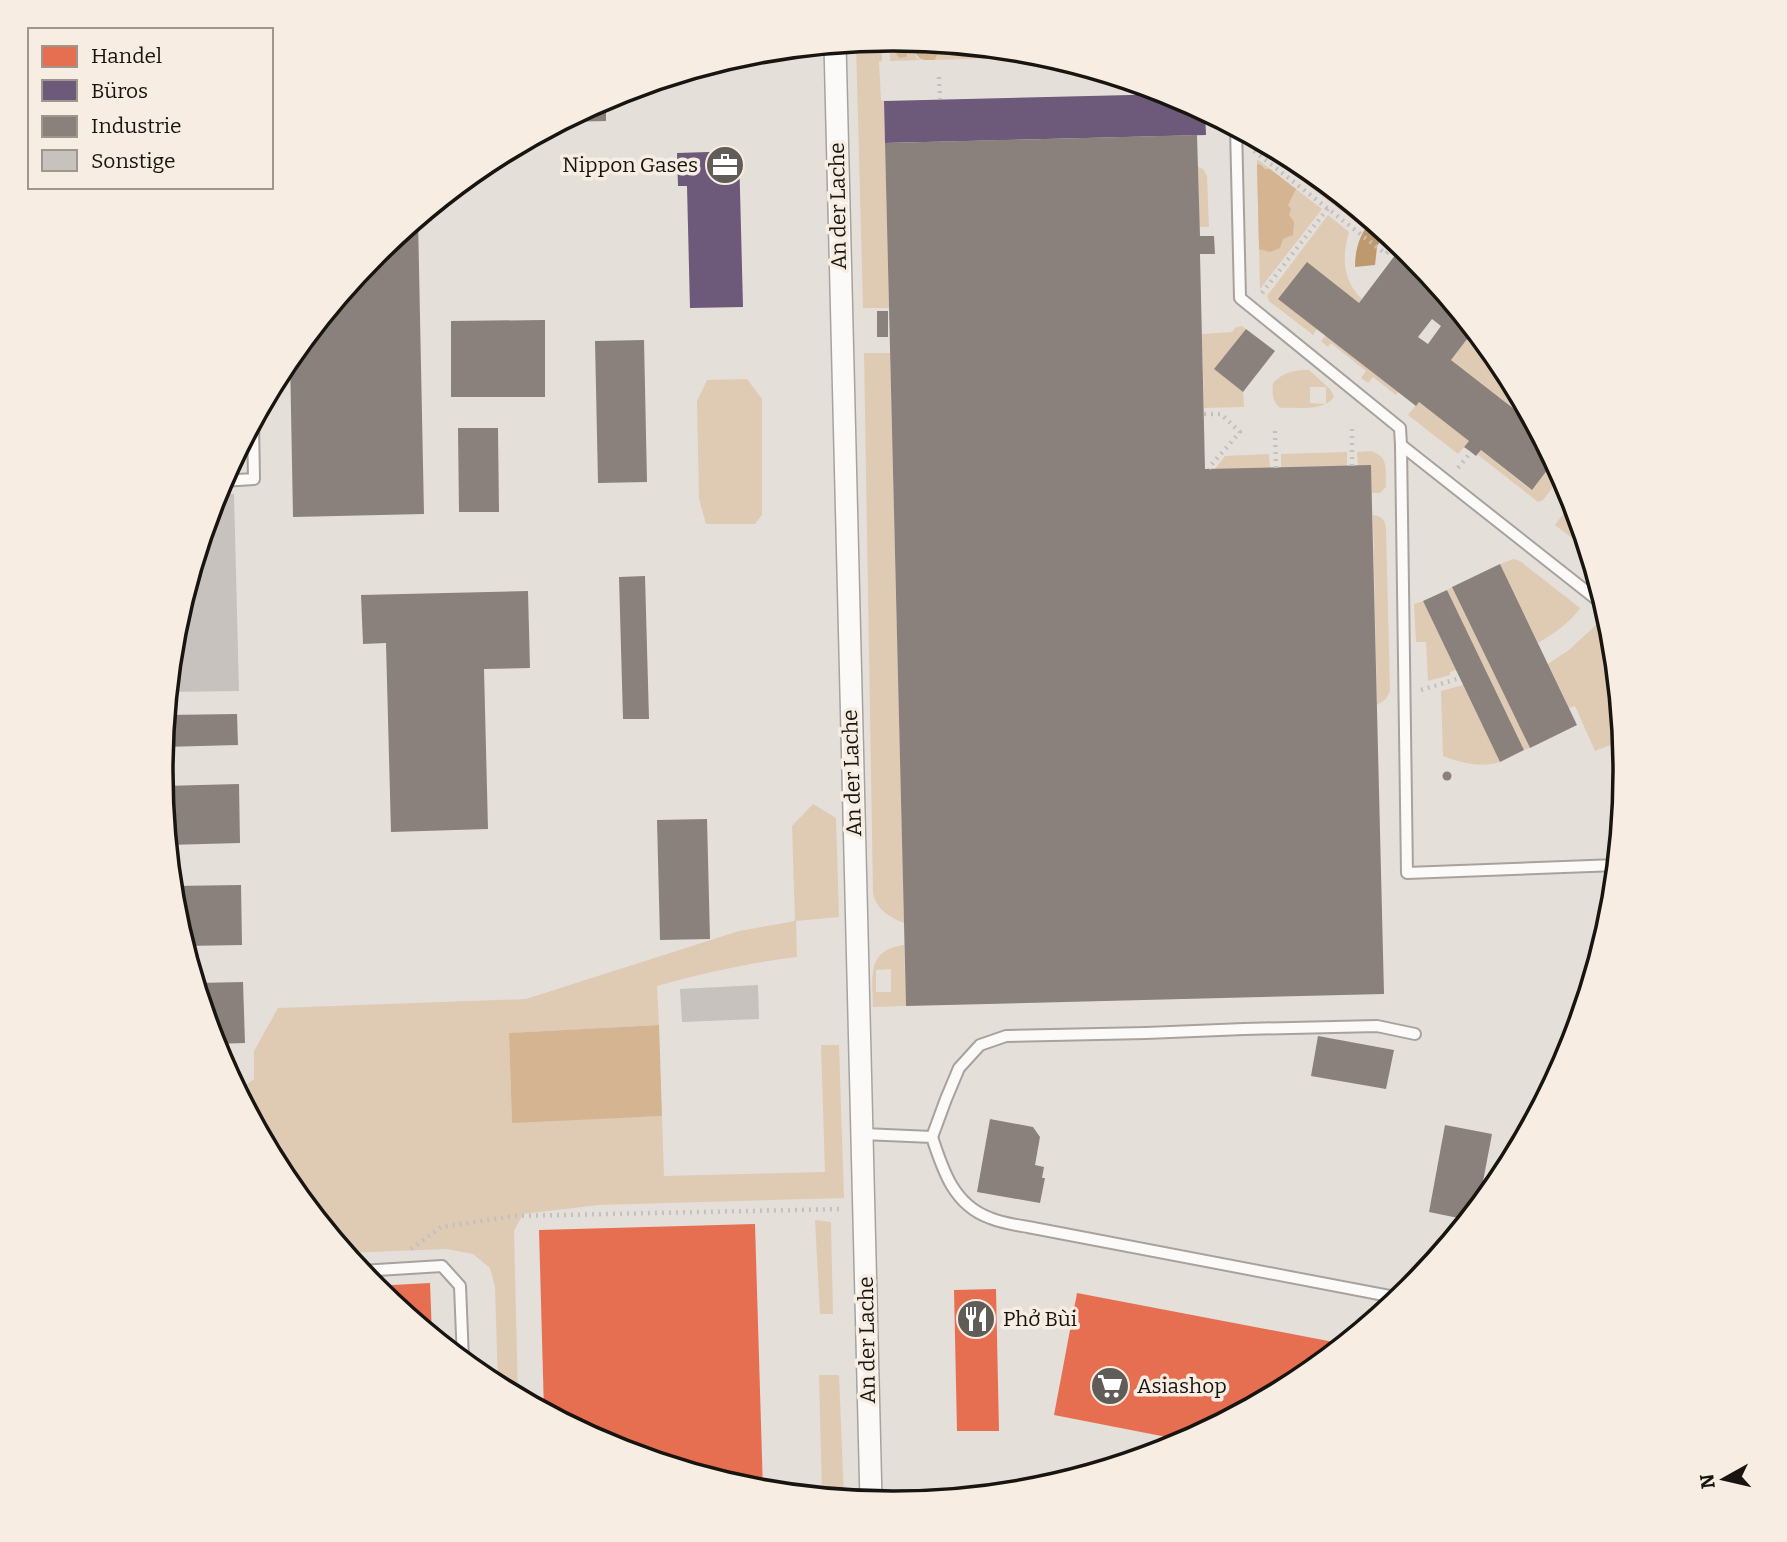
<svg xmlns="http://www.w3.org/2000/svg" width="1787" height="1542" viewBox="0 0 1787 1542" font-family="Bitter,serif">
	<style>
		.green { fill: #dfcab4; fill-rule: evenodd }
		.forest { fill: #d4b491 }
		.water { fill: #be996e }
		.shops { fill: #e76f51 }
		.offices { fill: #6d597a }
		.industry { fill: #8a817c; fill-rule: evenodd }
		.building { fill: #c7c2be }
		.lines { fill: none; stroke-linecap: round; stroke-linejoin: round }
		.lane-casing { stroke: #a7a29e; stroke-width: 14 }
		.street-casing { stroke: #a7a29e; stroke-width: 24 }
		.path { stroke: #c2c1bf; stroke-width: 4.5; stroke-dasharray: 2 5; stroke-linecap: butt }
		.lane { stroke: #fbfaf9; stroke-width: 10 }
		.street { stroke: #fbfaf9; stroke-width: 21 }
		.labels { text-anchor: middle; stroke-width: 7; stroke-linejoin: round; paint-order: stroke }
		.poi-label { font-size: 21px; fill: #181511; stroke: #f7ede2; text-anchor: start }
		.street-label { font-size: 21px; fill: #181511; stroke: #f7ede2 }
		.rim { fill: none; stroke: #181511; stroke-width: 3.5 }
	</style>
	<rect width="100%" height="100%" fill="#e5dfda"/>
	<!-- green -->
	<g class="green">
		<path d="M 880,40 L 884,40 L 884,45 L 886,48 L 891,48 L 895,51 L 913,50 L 917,58 L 922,60 L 890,61 L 890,52 L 882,52 L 882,61 L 879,62 L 881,100 L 884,101 L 889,308 L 863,308 L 856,42 L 865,41 L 867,45 L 879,45 Z"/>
		<path d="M 940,47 L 947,49 L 984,47 L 989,55 L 995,58 L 935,60 Z"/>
		<path d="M 1257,139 L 1301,162 L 1361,212 L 1355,221 L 1257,147 Z"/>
		<path d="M 1257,159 L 1322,209 L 1260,289 L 1257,164 Z"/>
		<path d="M 1198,167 L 1203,169 L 1207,176 L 1209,227 L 1199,227 Z"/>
		<path d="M 1328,215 L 1349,232 C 1342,256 1342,280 1362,299 L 1359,303 L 1317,329 L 1313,335 L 1269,301 L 1267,296 Z"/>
		<path d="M 1242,326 L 1246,329 L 1214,369 L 1243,392 L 1244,407 L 1204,408 L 1202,334 L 1232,332 L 1236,327 Z"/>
		<path d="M 1474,330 L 1503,364 L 1527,410 L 1522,415 L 1451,360 Z"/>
		<path d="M 1326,335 L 1398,392 L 1396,395 L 1373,377 L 1368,383 L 1361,378 L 1366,371 L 1331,343 L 1328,347 L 1321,341 Z"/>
		<path d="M 864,353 L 890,353 L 904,923 C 889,917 876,909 873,893 Z"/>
		<path d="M 1309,370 L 1331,390 L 1334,397 C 1324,412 1296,407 1280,408 C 1272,402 1272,392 1273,383 C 1284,372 1293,370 1309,370 ZM 1310,387 L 1326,387 L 1326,404 L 1310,403 Z"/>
		<path d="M 747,379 L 762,399 L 762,515 L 755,524 L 706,524 L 699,499 L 697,401 L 707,380 Z"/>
		<path d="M 1419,402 L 1469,441 L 1458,454 L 1408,415 Z"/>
		<path d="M 1481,450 L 1531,490 L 1548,468 L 1555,484 L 1543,500 L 1538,502 L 1478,455 Z"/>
		<path d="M 1370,451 C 1390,456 1385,471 1386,487 L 1380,493 L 1372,493 L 1371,466 L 1358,466 L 1357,452 Z"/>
		<path d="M 1347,452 L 1347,466 L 1281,467 L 1281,454 Z"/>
		<path d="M 1269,454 L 1270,468 L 1215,469 L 1225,456 Z"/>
		<path d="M 1573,501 L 1589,551 L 1555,525 Z"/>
		<path d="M 1373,515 C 1382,516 1386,521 1386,530 L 1390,691 L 1386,699 L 1377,705 Z"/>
		<path d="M 1514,559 L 1520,561 L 1580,608 C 1570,623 1553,634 1538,643 L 1500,564 Z"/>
		<path d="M 1452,587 L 1530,748 L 1524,750 L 1447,590 Z"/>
		<path d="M 1423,601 L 1456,670 L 1450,672 L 1450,675 L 1428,681 L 1426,642 L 1416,642 L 1414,604 Z"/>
		<path d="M 1597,624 L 1613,635 L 1622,728 L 1616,731 L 1620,741 L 1595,751 L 1575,706 L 1569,708 L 1548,664 L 1569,650 Z"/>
		<path d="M 1463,685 L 1500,762 C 1482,768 1460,763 1443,756 L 1441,691 Z"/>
		<path d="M 813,804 L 836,818 L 839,917 L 796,921 L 797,957 C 748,963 704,973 657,986 L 659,1025 L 509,1033 L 512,1122 L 662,1116 L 664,1176 L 825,1172 L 821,1045 L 839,1045 L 844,1198 L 598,1205 L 523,1214 L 514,1231 L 518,1397 L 498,1386 L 495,1287 L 490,1268 L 473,1254 L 446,1249 L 346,1253 L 284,1178 L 240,1095 L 243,1087 L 254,1079 L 254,1051 L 278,1008 L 526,999 L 739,931 L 795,921 L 792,826 Z"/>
		<path d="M 904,945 L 906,1006 L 873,1007 C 873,976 866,950 904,945 ZM 891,969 L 891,992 L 876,992 L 876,970 Z"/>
		<path d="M 815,1220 L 831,1222 L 833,1314 L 820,1314 Z"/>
		<path d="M 819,1375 L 839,1375 L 844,1499 L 822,1496 Z"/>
	</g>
	<!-- forest -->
	<g class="forest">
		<path d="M 894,39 L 977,47 L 947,49 L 940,47 L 935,60 C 920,60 921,61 913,50 L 908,50 L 906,57 L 900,58 L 891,48 L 886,49 L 883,40 Z"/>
		<path d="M 984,47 L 1028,52 C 1010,55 998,67 984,47 Z"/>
		<path d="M 1257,164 L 1261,165 L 1265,169 L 1270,169 L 1296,189 L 1288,205 L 1291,209 L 1289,215 L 1294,222 L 1293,235 L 1283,239 L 1280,248 L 1270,252 L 1259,249 Z"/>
		<path d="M 659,1025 L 662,1116 L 512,1123 L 509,1033 Z"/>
	</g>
	<!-- water -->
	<path class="water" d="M 1371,220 L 1385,231 L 1377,247 L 1375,265 L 1355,267 C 1355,248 1360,235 1371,220 Z"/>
	<!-- shops -->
	<g class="shops">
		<path d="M 755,1224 L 763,1491 L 750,1489 L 613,1448 L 544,1411 L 539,1230 Z"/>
		<path d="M 430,1283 L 432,1335 L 373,1286 Z"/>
		<path d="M 996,1289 L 999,1431 L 957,1431 L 954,1290 Z"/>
		<path d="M 1077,1293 L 1344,1344 L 1300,1380 L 1187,1441 L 1054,1415 Z"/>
	</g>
	<!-- offices -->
	<g class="offices">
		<path d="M 1172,94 L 1205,111 L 1206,135 L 885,143 L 884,101 Z"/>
		<path d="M 739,151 L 743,307 L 690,308 L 687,186 L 678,186 L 677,153 Z"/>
	</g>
	<!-- industry -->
	<g class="industry">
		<path d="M 606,98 L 606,121 L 561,122 Z"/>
		<path d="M 1197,135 L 1200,236 L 1214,236 L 1215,254 L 1200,254 L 1205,469 L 1371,465 L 1384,994 L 906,1006 L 885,143 Z"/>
		<path d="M 418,218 L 424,514 L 293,517 L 290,357 L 376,253 Z"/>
		<path d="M 1399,250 L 1427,272 L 1474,330 L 1451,360 L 1536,426 L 1554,461 L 1532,490 L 1481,450 L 1476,456 L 1471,452 L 1464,447 L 1469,441 L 1419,402 L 1416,406 L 1278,299 L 1307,262 L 1359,303 ZM 1432,319 L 1441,326 L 1428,344 L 1418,337 Z"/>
		<rect x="877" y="311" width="11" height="26"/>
		<path d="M 545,320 L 545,397 L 451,397 L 451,321 Z"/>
		<path d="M 1246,329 L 1275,351 L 1243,392 L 1214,369 Z"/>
		<path d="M 644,340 L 647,482 L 598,483 L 595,341 Z"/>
		<path d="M 458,428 L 498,428 L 499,512 L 459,512 Z"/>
		<path d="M 1500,564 L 1577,725 L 1530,748 L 1452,587 Z"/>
		<path d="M 645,576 L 649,719 L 623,719 L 619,577 Z"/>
		<path d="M 1447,590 L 1524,750 L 1500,762 L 1423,601 Z"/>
		<path d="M 528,591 L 530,668 L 484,669 L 488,829 L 391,832 L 386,643 L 363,644 L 361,595 Z"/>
		<path d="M 237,714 L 238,745 L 163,747 L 166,715 Z"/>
		<circle cx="1447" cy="776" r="4.5"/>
		<path d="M 239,784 L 240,843 L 168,845 L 162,786 Z"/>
		<path d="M 707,819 L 710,939 L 660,940 L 657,820 Z"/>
		<path d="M 241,885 L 242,945 L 185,946 L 175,914 L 172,886 Z"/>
		<path d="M 243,982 L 245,1043 L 214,1044 L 196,983 Z"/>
		<path d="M 1318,1036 L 1394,1050 L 1386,1089 L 1311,1076 Z"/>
		<path d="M 990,1119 L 1033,1127 L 1040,1137 L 1035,1165 L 1044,1167 L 1042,1178 L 1045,1178 L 1040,1203 L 977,1192 Z"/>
		<path d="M 1445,1125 L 1492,1134 L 1478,1208 L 1468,1220 L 1429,1212 Z"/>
	</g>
	<!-- building -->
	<g class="building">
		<path d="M 216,494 L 234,494 L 239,691 L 169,692 L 175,628 Z"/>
		<path d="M 758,985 L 759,1019 L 682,1022 L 680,989 Z"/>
	</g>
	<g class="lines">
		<defs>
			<g id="lane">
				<path d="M 1236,127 L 1240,298 L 1400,428 L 1401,445 L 1605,606"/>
				<path d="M 1401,445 L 1407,873 L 1617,865"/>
				<path d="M 222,481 L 254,479 L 253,423"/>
				<path d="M 863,1134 L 932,1137 C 943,1171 954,1205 990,1218 C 1002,1223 1016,1225 1028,1227 L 1400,1298"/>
				<path d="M 932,1137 L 946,1099 L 959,1068 L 980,1045 L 1006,1036 L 1146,1033 L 1244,1029 L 1377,1026 L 1415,1034"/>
				<path d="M 361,1271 L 442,1266 L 460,1286 L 463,1360"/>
			</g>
			<path id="street" d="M 835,44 L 871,1501"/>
		</defs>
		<!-- lane casing -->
		<use href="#lane" class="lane-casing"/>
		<!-- street casing -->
		<use href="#street" class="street-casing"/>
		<!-- path -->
		<g class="path">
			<path d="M 939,77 L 940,99"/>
			<path d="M 1143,85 L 1144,94"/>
			<path d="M 1254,151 L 1386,254 L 1396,241"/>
			<path d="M 1262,293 L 1328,208"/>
			<path d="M 1204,414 L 1221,414 L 1240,432 L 1211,465 L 1209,469"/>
			<path d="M 1352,429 L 1352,466"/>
			<path d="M 1275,431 L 1276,468"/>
			<path d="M 1458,468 L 1471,452"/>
			<path d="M 1421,690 L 1460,678"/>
			<path d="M 411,1249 L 441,1227 L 515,1216 L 843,1209"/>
		</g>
		<!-- lane -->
		<use href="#lane" class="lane"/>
		<!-- street -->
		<use href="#street" class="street"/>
	</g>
	<!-- icons -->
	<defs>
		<symbol id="office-disc" viewBox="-11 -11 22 22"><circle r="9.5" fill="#605c57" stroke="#f7ede2"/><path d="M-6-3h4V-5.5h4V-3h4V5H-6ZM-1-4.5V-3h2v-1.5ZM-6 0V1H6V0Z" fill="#fff"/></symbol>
		<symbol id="restaurant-disc" viewBox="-11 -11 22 22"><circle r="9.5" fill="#605c57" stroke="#f7ede2"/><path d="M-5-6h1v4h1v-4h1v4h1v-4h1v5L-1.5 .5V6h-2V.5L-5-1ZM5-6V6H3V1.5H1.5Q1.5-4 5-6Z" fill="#fff"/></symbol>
		<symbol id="supermarket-disc" viewBox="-11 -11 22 22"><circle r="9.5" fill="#605c57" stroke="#f7ede2"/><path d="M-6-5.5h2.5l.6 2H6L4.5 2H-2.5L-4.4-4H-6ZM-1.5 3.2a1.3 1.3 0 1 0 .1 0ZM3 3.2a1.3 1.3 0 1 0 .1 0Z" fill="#fff"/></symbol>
	</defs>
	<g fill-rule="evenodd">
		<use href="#office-disc" x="703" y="143" width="44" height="44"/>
		<use href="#restaurant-disc" x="954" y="1297" width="44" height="44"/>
		<use href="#supermarket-disc" x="1088" y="1364" width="44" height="44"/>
	</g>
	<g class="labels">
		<!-- poi labels -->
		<g class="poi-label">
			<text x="698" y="172" text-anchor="end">Nippon Gases</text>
			<text x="1003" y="1326">Phở Bùi</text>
			<text x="1137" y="1393">Asiashop</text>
		</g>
		<!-- street labels -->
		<g class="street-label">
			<text transform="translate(838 206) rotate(-91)" y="7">An der Lache</text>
			<text transform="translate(852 773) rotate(-92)" y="7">An der Lache</text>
			<text transform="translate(867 1340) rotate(-91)" y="7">An der Lache</text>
		</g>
	</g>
	<!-- crop -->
	<path d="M0 0H1787V1542H0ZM173 771a720 720 0 1 1 1440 0a720 720 0 1 1-1440 0Z" fill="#f7ede2" fill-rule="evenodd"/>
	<path class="rim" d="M173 771a720 720 0 1 1 1440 0a720 720 0 1 1-1440 0Z"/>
	<!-- legend -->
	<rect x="28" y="28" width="245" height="161" fill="#f7ede2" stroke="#9e978e" stroke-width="2"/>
	<rect x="42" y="46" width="35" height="21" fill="#e76f51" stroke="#9e978e" stroke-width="2"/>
	<text x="91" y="63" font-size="21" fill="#181511">Handel</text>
	<rect x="42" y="80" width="35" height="21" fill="#6d597a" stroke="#9e978e" stroke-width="2"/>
	<text x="91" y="98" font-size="21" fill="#181511">Büros</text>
	<rect x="42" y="116" width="35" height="21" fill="#8a817c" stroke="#9e978e" stroke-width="2"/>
	<text x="91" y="133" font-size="21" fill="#181511">Industrie</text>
	<rect x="42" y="150" width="35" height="21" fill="#c7c2be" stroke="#9e978e" stroke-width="2"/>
	<text x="91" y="168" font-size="21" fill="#181511">Sonstige</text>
	<!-- north arrow -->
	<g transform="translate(1724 1479) rotate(262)" stroke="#f7ede2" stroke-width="5" paint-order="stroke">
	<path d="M0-5L12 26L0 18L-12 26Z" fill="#181511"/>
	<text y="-10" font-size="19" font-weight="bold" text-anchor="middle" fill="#181511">N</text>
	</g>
</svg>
